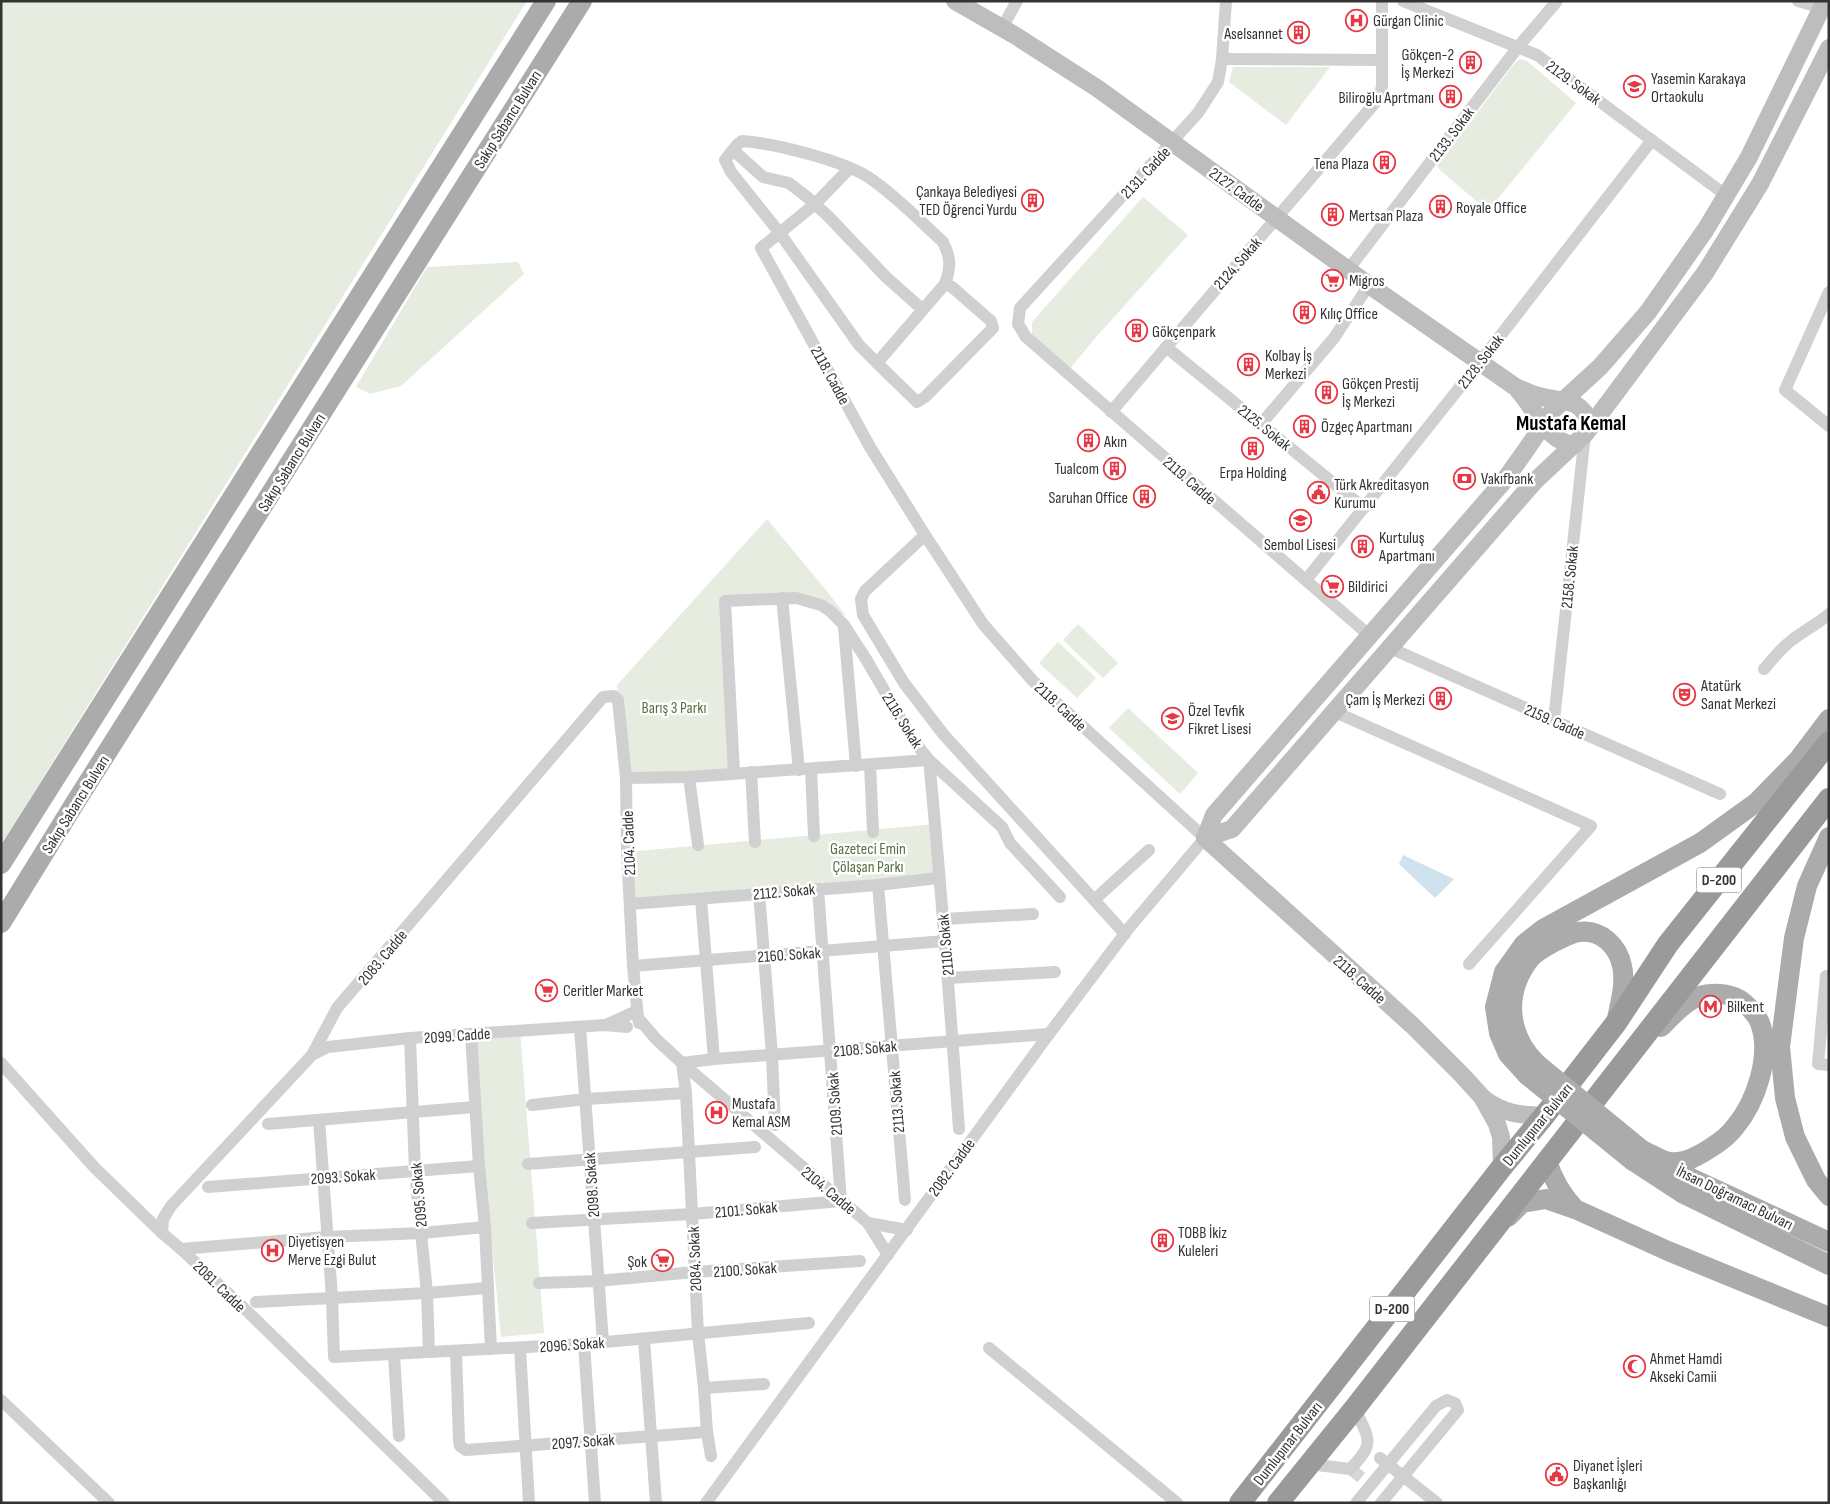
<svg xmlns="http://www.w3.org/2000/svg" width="1830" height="1504" viewBox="0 0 1830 1504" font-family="'Sofia Sans Condensed',sans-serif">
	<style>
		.green { fill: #e6ecdf }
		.water { fill: #cfe2ee }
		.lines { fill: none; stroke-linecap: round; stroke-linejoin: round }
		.street-tunnel { stroke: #d6d6d6; stroke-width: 12; stroke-dasharray: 12 6; stroke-linecap: butt }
		.street { stroke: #d0d0d0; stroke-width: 12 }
		.secondary { stroke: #bdbdbd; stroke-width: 18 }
		.primary { stroke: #ababab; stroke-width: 20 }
		.highway { stroke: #9a9a9a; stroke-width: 22 }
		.primary-bridge { stroke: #ababab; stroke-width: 20 }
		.labels { text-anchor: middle; stroke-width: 5; stroke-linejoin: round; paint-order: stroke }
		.shield { fill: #fff; stroke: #707070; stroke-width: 1 }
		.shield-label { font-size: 15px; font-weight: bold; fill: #333 }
		.poi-label { font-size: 16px; fill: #333; stroke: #fff; text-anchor: start }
		.street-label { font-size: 16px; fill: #333; stroke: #fff }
		.park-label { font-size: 16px; fill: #56703f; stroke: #fff }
		.district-label { font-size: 21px; font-weight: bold; fill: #000; stroke: #fff }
	</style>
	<rect width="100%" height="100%" fill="#fff"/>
	<!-- green -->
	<g class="green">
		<path d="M 1,1 L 527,1 L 1,845 Z"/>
		<path d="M 1520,59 L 1527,61 L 1576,103 L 1488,211 L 1441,171 L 1437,166 L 1514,64 Z"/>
		<path d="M 1233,67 L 1330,67 L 1286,125 L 1229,82 Z"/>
		<path d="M 1143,197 L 1188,235 L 1097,336 L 1068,371 L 1032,342 L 1032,322 Z"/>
		<path d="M 518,262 L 524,274 L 401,386 L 370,394 L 356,387 L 427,267 Z"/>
		<path d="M 767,519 L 826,590 L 846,616 L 821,605 L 725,601 L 734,773 L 626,778 L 617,685 Z"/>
		<path d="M 1078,624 L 1118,663 L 1103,678 L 1063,640 Z"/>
		<path d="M 1058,642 L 1096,678 L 1077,698 L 1039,663 Z"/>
		<path d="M 1128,708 L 1198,773 L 1180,794 L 1109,728 Z"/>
		<path d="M 935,824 L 938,878 L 630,904 L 627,852 Z"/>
		<path d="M 520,1031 L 544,1333 L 501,1337 L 471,1034 Z"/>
	</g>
	<!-- water -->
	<path class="water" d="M 1403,855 L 1454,879 L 1435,898 L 1399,864 Z"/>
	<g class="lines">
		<!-- street-tunnel -->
		<path class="street-tunnel" d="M 1352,1470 L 1363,1479"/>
		<!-- street -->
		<g class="street">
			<path d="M 1226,1 L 1222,59 L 1218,82 L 1198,113 L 1020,308 L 1018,324 L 1026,337 L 1370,636"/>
			<path d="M 1403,1 L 1537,55 L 1727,196"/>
			<path d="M 1798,1 L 1822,8"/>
			<path d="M 1002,28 L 1017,1"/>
			<path d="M 1222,59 L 1382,60"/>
			<path d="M 733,150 L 763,177 L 789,183 L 807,197 L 828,216 L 886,277 L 922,309"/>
			<path d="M 1348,270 L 1518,47 L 1557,1"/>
			<path d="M 945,284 L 952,287 L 991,321 L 993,328 L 925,397 L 917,402 L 877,363 Z"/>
			<path d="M 1829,292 L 1785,390 L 1829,426"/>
			<path d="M 1166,347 L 1364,508"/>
			<path d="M 877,363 L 859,345 L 779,232 L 731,172 L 725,160 L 737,145 L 742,141 C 773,143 846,161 871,179 C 896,196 920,221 943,242 C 951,258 951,267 945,284"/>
			<path d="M 1111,412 L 1379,98 L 1382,86 L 1382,1"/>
			<path d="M 1261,424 L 1334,338 L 1369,285"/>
			<path d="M 925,535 L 865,591 L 861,599 L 863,615 L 904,683 L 944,735 L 1125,934"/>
			<path d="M 1306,580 L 1480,362 L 1652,140"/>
			<path d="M 782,598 L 799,770"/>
			<path d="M 844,627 L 856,766"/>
			<path d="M 1390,648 L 1720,794"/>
			<path d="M 1764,669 C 1773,659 1781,648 1792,640 C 1804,631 1817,624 1829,614"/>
			<path d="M 1335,712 L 1591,826 L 1469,964"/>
			<path d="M 1554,720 L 1585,434"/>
			<path d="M 870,765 L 873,832"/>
			<path d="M 811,770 L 814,836"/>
			<path d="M 751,772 L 755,842"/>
			<path d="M 734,773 L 725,601 L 796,598 L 821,605 L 830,611 L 844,625 L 866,659 L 913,740 L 929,760 L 1002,827 L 1010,843 L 1060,897"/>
			<path d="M 689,777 L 698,845"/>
			<path d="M 626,778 L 689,777 L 929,760 C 941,883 950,1006 959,1129"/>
			<path d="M 878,885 L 905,1200"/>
			<path d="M 759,893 L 772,1055 L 775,1125"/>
			<path d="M 701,899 L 714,1059"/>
			<path d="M 1094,900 L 1149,850"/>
			<path d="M 630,904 L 878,885 L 938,878"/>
			<path d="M 944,919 L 1033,914"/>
			<path d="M 633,966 L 945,941"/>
			<path d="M 1829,976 L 1826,976 L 1818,1064 L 1829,1065"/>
			<path d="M 948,978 L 1055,972"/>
			<path d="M 639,1019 L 656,1039 L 682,1063 L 868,1223 L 888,1255"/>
			<path d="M 608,1024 L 632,1013 L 638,1017 L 639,1023"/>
			<path d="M 580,1027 L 603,1342"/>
			<path d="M 471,1034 L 479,1166 L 485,1227 L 491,1349"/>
			<path d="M 410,1038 L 415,1171 L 427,1293 L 429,1352"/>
			<path d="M 312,1055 L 328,1047 L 410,1038 L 605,1025 L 627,1027"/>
			<path d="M 1,1063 L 95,1168 L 162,1233 L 181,1249 L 247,1311 L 444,1503"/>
			<path d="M 532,1105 L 586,1099 L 686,1093"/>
			<path d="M 319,1120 L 332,1297 L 334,1357 L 584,1344 L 809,1323"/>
			<path d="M 268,1124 L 475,1107"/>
			<path d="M 528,1164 L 755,1147"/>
			<path d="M 208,1187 L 479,1166"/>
			<path d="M 532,1223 L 692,1214 L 841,1201 L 818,889"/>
			<path d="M 868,1223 L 907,1230"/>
			<path d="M 162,1233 L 163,1219 L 171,1206 L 312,1055 L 337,1008 L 603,697 L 614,696 L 618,700 L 626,778 L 627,852 L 633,966 L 638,1017"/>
			<path d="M 181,1249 L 327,1237 L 422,1233 L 485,1227"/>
			<path d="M 539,1283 L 598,1281 L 694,1272 L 860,1261"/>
			<path d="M 256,1302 L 427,1293 L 487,1288"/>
			<path d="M 644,1339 L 656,1503"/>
			<path d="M 584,1344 L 595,1503"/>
			<path d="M 520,1348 L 529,1503"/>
			<path d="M 989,1348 L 1177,1503"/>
			<path d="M 456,1351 L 459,1441 L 460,1446 L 466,1450 L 707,1432"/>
			<path d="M 394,1355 L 399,1436"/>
			<path d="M 704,1388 L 764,1384"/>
			<path d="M 1,1400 L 109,1503"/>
			<path d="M 711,1456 L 707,1432 L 704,1388 L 698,1333 L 686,1093 L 682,1063 L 714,1059 L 1049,1034"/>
			<path d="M 1380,1458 L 1437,1503"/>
			<path d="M 1309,1464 L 1350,1469 C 1377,1442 1368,1439 1355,1408"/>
			<path d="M 706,1503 L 1049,1034 L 1129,928 L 1205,838 L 1033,681 L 983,624 L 925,535 L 870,447 L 761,248 L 815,204 L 850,168"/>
			<path d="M 1356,1503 L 1436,1406 L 1447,1400 L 1455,1403 L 1458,1410 L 1381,1503"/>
		</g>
		<!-- secondary -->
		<g class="secondary">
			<path d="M 955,1 L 1016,36 L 1097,88 L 1369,285 L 1514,386 C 1522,390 1531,394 1539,396 C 1566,404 1576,395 1592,424"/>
			<path d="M 1518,390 C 1536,409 1545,441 1574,445"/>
			<path d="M 1205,838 L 1214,815 L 1503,482 L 1526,450 L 1553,410 L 1600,367 L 1648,312 L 1706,229 L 1749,157 L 1825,1"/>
			<path d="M 1205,838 L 1232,829 L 1534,482 L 1585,434 L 1705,273 L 1760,184 L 1829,48"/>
			<path d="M 1205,838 L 1412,1025 L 1462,1075 L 1482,1097 L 1497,1124 L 1501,1137 L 1502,1167"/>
			<path d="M 1484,1099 C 1504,1114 1520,1115 1544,1116"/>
		</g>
		<!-- primary -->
		<g class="primary">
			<path d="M 1829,837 L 1807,886 L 1794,938 L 1780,1047 L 1785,1098 L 1795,1137 L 1816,1180 L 1829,1196"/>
			<path d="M 1,864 L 546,1"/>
			<path d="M 1,923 L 75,803 L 582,1"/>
			<path d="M 1537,1064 C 1507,1035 1504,993 1529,960 C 1535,952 1546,947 1554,942 C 1561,939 1571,933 1579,932 C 1601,929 1618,946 1622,966 C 1626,983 1620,1003 1617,1019"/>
			<path d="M 1527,1075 L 1508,1054 L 1499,1033 L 1495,1007 L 1504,972 L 1524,944 L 1543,929 L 1700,843 L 1757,802 L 1798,760 L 1829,719"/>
			<path d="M 1642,1150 C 1650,1153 1661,1161 1670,1162 C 1685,1164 1700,1155 1712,1147 C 1720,1142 1729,1135 1735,1127 C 1756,1102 1772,1055 1760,1023 C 1757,1015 1750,1008 1743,1002 C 1733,994 1716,992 1703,995 C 1686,1000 1673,1015 1661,1027"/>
			<path d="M 1547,1161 C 1553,1180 1561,1194 1575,1209"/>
			<path d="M 1633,1161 L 1682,1193 L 1829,1265"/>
			<path d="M 1661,1161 L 1691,1178 L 1829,1242"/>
			<path d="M 1508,1217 L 1522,1203 L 1546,1199 L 1575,1209 L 1668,1251 L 1829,1317"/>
		</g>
		<!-- highway -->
		<g class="highway">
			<path d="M 1240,1503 L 1502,1167 L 1544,1116 L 1616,1023 L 1668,944 L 1829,742"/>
			<path d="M 1278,1503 L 1355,1408 L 1829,799"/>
		</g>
		<!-- primary-bridge -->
		<g class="primary-bridge">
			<path d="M 1537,1064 L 1642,1150"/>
			<path d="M 1527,1075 L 1633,1161"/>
		</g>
	</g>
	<!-- icons -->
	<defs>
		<symbol id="hospital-ring" viewBox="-11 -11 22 22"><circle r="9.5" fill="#fff" stroke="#e63946" stroke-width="1.5"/><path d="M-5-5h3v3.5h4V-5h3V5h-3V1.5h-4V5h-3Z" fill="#e63946"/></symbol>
		<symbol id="building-ring" viewBox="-11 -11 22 22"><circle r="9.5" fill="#fff" stroke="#e63946" stroke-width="1.5"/><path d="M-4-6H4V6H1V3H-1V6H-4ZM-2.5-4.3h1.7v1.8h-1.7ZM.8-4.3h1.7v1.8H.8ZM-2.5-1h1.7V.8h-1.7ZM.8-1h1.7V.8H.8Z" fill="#e63946"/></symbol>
		<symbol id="school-ring" viewBox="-11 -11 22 22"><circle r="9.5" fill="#fff" stroke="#e63946" stroke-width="1.5"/><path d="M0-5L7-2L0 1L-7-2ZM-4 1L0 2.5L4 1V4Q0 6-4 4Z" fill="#e63946"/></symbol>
		<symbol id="supermarket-ring" viewBox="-11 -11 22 22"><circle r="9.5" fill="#fff" stroke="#e63946" stroke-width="1.5"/><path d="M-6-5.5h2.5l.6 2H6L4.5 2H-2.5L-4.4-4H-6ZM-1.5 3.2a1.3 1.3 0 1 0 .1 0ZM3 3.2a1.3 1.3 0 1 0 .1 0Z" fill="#e63946"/></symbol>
		<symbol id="bank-ring" viewBox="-11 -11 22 22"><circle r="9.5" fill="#fff" stroke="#e63946" stroke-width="1.5"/><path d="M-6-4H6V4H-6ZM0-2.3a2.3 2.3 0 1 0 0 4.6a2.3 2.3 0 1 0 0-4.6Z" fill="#e63946"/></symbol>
		<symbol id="civic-ring" viewBox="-11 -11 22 22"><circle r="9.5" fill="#fff" stroke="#e63946" stroke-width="1.5"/><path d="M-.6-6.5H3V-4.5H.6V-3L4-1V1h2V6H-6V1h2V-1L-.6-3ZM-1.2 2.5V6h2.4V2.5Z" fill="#e63946"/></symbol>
		<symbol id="theatre-ring" viewBox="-11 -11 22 22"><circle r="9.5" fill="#fff" stroke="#e63946" stroke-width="1.5"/><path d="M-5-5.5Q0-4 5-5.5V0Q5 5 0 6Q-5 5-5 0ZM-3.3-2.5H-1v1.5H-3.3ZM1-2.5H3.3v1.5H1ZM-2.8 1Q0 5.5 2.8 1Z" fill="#e63946"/></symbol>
		<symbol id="metro-ring" viewBox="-11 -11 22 22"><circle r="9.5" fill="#fff" stroke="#e63946" stroke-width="1.5"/><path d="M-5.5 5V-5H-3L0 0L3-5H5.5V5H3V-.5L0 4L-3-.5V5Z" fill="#e63946"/></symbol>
		<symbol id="mosque-ring" viewBox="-11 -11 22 22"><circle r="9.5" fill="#fff" stroke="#e63946" stroke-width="1.5"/><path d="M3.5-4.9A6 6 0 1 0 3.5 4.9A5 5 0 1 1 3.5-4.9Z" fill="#e63946"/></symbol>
	</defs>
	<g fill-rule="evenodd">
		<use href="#hospital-ring" x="1344" y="8" width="25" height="25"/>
		<use href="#building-ring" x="1286" y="20" width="25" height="25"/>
		<use href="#building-ring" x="1458" y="50" width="25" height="25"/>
		<use href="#school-ring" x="1622" y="74" width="25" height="25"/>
		<use href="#building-ring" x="1438" y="84" width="25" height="25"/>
		<use href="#building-ring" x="1372" y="150" width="25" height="25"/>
		<use href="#building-ring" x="1020" y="188" width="25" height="25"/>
		<use href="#building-ring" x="1428" y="194" width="25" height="25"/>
		<use href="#building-ring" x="1320" y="202" width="25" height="25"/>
		<use href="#supermarket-ring" x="1320" y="268" width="25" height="25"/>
		<use href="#building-ring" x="1292" y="300" width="25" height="25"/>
		<use href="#building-ring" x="1124" y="318" width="25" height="25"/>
		<use href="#building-ring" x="1236" y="352" width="25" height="25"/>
		<use href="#building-ring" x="1314" y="380" width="25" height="25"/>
		<use href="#building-ring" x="1292" y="414" width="25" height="25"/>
		<use href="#building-ring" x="1076" y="428" width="25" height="25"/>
		<use href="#building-ring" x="1240" y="436" width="25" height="25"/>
		<use href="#building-ring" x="1102" y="456" width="25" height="25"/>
		<use href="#bank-ring" x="1452" y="466" width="25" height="25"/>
		<use href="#civic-ring" x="1306" y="480" width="25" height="25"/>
		<use href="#building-ring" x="1132" y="484" width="25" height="25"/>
		<use href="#school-ring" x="1288" y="508" width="25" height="25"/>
		<use href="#building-ring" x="1350" y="534" width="25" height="25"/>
		<use href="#supermarket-ring" x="1320" y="574" width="25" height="25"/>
		<use href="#theatre-ring" x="1672" y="682" width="25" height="25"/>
		<use href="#building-ring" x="1428" y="686" width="25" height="25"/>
		<use href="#school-ring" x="1160" y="706" width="25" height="25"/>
		<use href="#supermarket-ring" x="534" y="978" width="25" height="25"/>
		<use href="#metro-ring" x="1698" y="994" width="25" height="25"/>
		<use href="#hospital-ring" x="704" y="1100" width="25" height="25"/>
		<use href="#building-ring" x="1150" y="1228" width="25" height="25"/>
		<use href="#hospital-ring" x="260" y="1238" width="25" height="25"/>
		<use href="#supermarket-ring" x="650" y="1248" width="25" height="25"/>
		<use href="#mosque-ring" x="1622" y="1354" width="25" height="25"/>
		<use href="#civic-ring" x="1544" y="1462" width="25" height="25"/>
	</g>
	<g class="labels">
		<!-- shield labels -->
		<g class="shield">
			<rect x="1696.5" y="867.5" width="45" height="25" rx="4"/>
			<rect x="1369.5" y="1296.5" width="45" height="25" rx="4"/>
		</g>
		<g class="shield-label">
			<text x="1719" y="885">D-200</text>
			<text x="1392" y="1314">D-200</text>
		</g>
		<!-- poi labels -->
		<g class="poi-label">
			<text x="1373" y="26">Gürgan Clinic</text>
			<text x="1283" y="39" text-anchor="end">Aselsannet</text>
			<text x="1454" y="60" text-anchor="end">Gökçen-2<tspan x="1454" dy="18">İş Merkezi</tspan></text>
			<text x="1651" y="84">Yasemin Karakaya<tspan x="1651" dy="18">Ortaokulu</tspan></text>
			<text x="1434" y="103" text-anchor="end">Biliroğlu Aprtmanı</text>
			<text x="1369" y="169" text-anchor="end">Tena Plaza</text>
			<text x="1017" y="197" text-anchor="end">Çankaya Belediyesi<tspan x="1017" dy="18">TED Öğrenci Yurdu</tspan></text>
			<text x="1456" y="213">Royale Office</text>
			<text x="1349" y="221">Mertsan Plaza</text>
			<text x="1349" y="286">Migros</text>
			<text x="1320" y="319">Kılıç Office</text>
			<text x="1152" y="337">Gökçenpark</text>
			<text x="1265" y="361">Kolbay İş<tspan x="1265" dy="18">Merkezi</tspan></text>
			<text x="1342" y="389">Gökçen Prestij<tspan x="1342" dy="18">İş Merkezi</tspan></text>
			<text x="1321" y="432">Özgeç Apartmanı</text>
			<text x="1104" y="447">Akın</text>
			<text x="1099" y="474" text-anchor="end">Tualcom</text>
			<text x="1253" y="478" text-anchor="middle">Erpa Holding</text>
			<text x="1481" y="484">Vakıfbank</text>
			<text x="1334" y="490">Türk Akreditasyon<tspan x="1334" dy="18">Kurumu</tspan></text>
			<text x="1128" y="503" text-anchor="end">Saruhan Office</text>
			<text x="1379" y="543">Kurtuluş<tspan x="1379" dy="18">Apartmanı</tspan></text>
			<text x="1300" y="550" text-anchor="middle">Sembol Lisesi</text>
			<text x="1348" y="592">Bildirici</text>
			<text x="1701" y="691">Atatürk<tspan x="1701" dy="18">Sanat Merkezi</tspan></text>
			<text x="1425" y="705" text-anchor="end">Çam İş Merkezi</text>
			<text x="1188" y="716">Özel Tevfik<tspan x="1188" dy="18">Fikret Lisesi</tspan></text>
			<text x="563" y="996">Ceritler Market</text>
			<text x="1727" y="1012">Bilkent</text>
			<text x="732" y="1109">Mustafa<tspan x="732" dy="18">Kemal ASM</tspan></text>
			<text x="1178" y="1238">TOBB İkiz<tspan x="1178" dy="18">Kuleleri</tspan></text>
			<text x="288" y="1247">Diyetisyen<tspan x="288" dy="18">Merve Ezgi Bulut</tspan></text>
			<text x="647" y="1267" text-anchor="end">Şok</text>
			<text x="1650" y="1364">Ahmet Hamdi<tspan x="1650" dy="18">Akseki Camii</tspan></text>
			<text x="1573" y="1471">Diyanet İşleri<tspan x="1573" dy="18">Başkanlığı</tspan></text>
		</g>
		<!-- street labels -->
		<g class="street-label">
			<text transform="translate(1574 82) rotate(36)" y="6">2129. Sokak</text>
			<text transform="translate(507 119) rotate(-58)" y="6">Sakıp Sabancı Bulvarı</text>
			<text transform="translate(1451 134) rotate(-53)" y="6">2133. Sokak</text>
			<text transform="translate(1145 172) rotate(-47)" y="6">2131. Cadde</text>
			<text transform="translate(1237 189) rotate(36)" y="6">2127. Cadde</text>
			<text transform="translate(1237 263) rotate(-49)" y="6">2124. Sokak</text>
			<text transform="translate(1480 361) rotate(-52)" y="6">2128. Sokak</text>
			<text transform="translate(831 375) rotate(61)" y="6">2118. Cadde</text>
			<text transform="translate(1265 427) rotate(39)" y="6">2125. Sokak</text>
			<text transform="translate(291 462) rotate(-58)" y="6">Sakıp Sabancı Bulvarı</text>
			<text transform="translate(1190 480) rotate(41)" y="6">2119. Cadde</text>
			<text transform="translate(1569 577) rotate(-84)" y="6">2158. Sokak</text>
			<text transform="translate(1061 706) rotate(43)" y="6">2118. Cadde</text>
			<text transform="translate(903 720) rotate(58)" y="6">2116. Sokak</text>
			<text transform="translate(1555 721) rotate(24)" y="6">2159. Cadde</text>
			<text transform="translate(75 804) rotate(-58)" y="6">Sakıp Sabancı Bulvarı</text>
			<text transform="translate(628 843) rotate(-92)" y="6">2104. Cadde</text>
			<text transform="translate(784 891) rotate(-5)" y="6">2112. Sokak</text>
			<text transform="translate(945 945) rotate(-95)" y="6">2110. Sokak</text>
			<text transform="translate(789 954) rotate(-4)" y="6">2160. Sokak</text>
			<text transform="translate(382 957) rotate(-50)" y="6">2083. Cadde</text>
			<text transform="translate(1360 979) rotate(42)" y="6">2118. Cadde</text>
			<text transform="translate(457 1035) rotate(-4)" y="6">2099. Cadde</text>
			<text transform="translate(865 1048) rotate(-5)" y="6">2108. Sokak</text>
			<text transform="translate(896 1102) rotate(-94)" y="6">2113. Sokak</text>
			<text transform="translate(834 1104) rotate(-94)" y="6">2109. Sokak</text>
			<text transform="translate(1537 1124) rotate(-51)" y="6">Dumlupınar Bulvarı</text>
			<text transform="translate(951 1167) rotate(-54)" y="6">2082. Cadde</text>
			<text transform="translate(343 1176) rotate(-4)" y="6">2093. Sokak</text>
			<text transform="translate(591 1185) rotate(-94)" y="6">2098. Sokak</text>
			<text transform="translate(829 1190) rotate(40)" y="6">2104. Cadde</text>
			<text transform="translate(418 1195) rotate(-95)" y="6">2095. Sokak</text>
			<text transform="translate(1735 1197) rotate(26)" y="6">İhsan Doğramacı Bulvarı</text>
			<text transform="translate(746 1209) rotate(-5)" y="6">2101. Sokak</text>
			<text transform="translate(694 1259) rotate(-92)" y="6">2084. Sokak</text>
			<text transform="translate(745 1269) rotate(-4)" y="6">2100. Sokak</text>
			<text transform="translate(220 1286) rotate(44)" y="6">2081. Cadde</text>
			<text transform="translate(572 1344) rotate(-4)" y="6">2096. Sokak</text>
			<text transform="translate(583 1441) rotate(-4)" y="6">2097. Sokak</text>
			<text transform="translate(1287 1443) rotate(-52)" y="6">Dumlupınar Bulvarı</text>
		</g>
		<!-- park labels -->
		<g class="park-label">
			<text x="674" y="713">Barış 3 Parkı</text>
			<text x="868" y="854">Gazeteci Emin<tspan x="868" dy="18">Çölaşan Parkı</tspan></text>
		</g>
		<!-- district labels -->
		<g class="district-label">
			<text x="1571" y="430">Mustafa Kemal</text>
		</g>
	</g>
	<!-- border -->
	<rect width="1830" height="1504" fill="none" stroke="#333333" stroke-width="5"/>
</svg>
